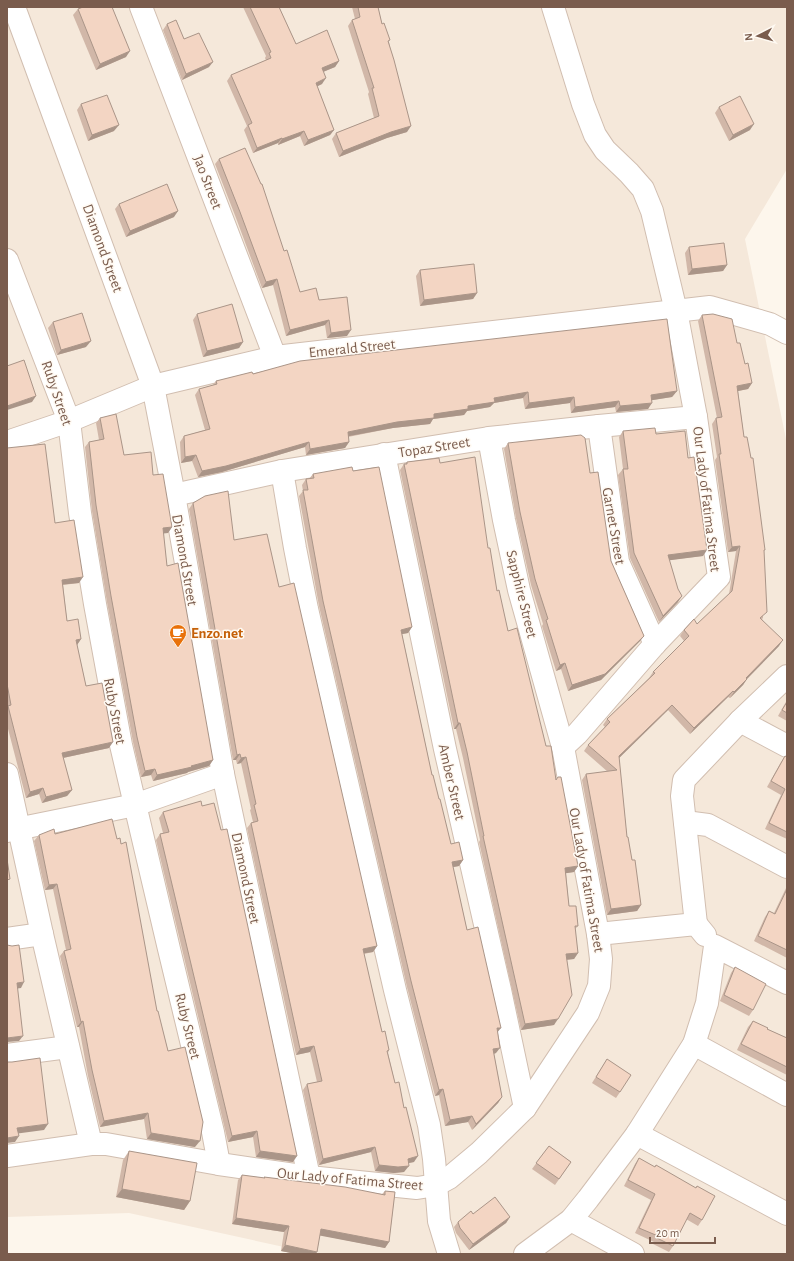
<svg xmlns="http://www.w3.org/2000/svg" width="794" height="1261" viewBox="0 0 794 1261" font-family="'Alegreya Sans',sans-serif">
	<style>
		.residential { fill: #f5e8da }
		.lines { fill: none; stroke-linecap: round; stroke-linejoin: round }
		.minor-casing { stroke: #d1beb0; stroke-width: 24 }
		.minor { stroke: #fff; stroke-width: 22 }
		.wall { fill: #d1b7a8 }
		.shaded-wall { fill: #aa9588 }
		.building { fill: #f3d5c3; stroke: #aa9588 }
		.labels { text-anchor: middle; stroke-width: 3; stroke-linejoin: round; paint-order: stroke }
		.street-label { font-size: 15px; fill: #7a5c4d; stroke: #fffaf3 }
		.food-label { font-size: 15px; font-weight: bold; fill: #c56008; stroke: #fffaf3; text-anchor: start }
	</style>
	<rect width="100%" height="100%" fill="#fdf6ec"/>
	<!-- residential -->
	<path class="residential" d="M 7,7 L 787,7 L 787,169 L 745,239 L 787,444 L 787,1254 L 316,1254 L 129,1213 L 7,1217 Z"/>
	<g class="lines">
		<defs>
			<g id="minor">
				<path d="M 14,7 L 153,386 L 174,495 L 223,774 L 309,1177"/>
				<path d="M 141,7 L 275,357"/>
				<path d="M 553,7 L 583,104 L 595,135 L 605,150 L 629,173 L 643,189 L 652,211 L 676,311 L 696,417 L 719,577 L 655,644 L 577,734 L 563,747"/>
				<path d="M 7,260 L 69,421 L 80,513 L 95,604 L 121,745 L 169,949 L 213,1132 L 219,1164"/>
				<path d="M 599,426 L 618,562 L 655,644"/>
				<path d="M 7,442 L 69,421 L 153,386 L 275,357 L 710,307 L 770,324 L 787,333"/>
				<path d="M 384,454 L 445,749 L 500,990 L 525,1108"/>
				<path d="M 282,471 L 295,548 L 307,609 L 395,990 L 429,1125 L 434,1159 L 439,1221 L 449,1254"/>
				<path d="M 174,495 L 282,471 L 489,438 L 599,426 L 696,417"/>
				<path d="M 740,721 L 787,746"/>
				<path d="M 7,774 L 42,934 L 91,1144"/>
				<path d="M 685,822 L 708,825 L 787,867"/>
				<path d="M 7,831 L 135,805 L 223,774"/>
				<path d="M 696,924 L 682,796 L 684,780 L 740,721 L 787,676"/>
				<path d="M 598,934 L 696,924 L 705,935"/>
				<path d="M 7,939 L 42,934"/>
				<path d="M 694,1044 L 787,1095"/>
				<path d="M 7,1055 L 68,1047"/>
				<path d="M 637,1134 L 787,1214"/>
				<path d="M 7,1156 L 91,1144 L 106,1144 L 219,1164 L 309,1177 L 417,1188 L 436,1185 L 449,1178 L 479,1153 L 525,1108 L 588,1013 L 599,986 L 601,959 L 598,934 L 563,747 L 519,590 L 504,520 L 489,438"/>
				<path d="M 571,1220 L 633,1254"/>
				<path d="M 525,1254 L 571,1220 L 588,1199 L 637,1134 L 694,1044 L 707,1003 L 715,946 L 787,983"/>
			</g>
		</defs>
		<!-- minor casing -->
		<use href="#minor" class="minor-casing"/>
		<!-- minor -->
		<use href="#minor" class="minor"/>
	</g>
	<!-- wall -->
	<g class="wall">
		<path d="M 243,7 L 279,7 L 296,44 L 339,61 L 335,67 L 323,72 L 322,84 L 317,86 L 334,130 L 330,135 L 304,146 L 300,136 L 278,145 L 278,143 L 253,153 L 244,130 L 247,126 L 227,81 L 231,75 L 266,60 L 265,58 L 266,56 Z"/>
		<path d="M 352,7 L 378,7 L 382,24 L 389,42 L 407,132 L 387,138 L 339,157 L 332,139 L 336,133 L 374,118 L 368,94 L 369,92 L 348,26 L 352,20 L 355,19 Z"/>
		<path d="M 78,9 L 126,57 L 96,70 L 73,15 Z"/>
		<path d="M 167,24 L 184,39 L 209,67 L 182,80 L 163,30 Z"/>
		<path d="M 81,104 L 114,131 L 88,141 L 77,110 Z"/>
		<path d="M 719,107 L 750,130 L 729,141 L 715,113 Z"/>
		<path d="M 219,159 L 300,292 L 319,300 L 347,336 L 327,338 L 325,325 L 286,336 L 273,285 L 262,288 L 236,218 L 215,164 Z"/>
		<path d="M 119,204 L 174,217 L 126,237 L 115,209 Z"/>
		<path d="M 689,247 L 727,265 L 723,271 L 688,275 L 685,253 Z"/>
		<path d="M 420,270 L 477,293 L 473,299 L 420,306 L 416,276 Z"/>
		<path d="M 197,314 L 243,342 L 239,348 L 203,357 L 193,320 Z"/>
		<path d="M 702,315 L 737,343 L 752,383 L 748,389 L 738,391 L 744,437 L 764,552 L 763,618 L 762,619 L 779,646 L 747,679 L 743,685 L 730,698 L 728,697 L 690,734 L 668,710 L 619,758 L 627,837 L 641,905 L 637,911 L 607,915 L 582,780 L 586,774 L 608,772 L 584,751 L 588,745 L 605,727 L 603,725 L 607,719 L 649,678 L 653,672 L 684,641 L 680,636 L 684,630 L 697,624 L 729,594 L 736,551 L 728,552 L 715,460 L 717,457 L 712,424 L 716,418 L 717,418 L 698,321 Z"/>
		<path d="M 53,322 L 86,347 L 57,355 L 48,328 Z"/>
		<path d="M 253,374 L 677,391 L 672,397 L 652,400 L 648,409 L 616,412 L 615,407 L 571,413 L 570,403 L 525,409 L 523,398 L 494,403 L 490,407 L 467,411 L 464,415 L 433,419 L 430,424 L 393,428 L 348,437 L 349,442 L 345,448 L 306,455 L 305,447 L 222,472 L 198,477 L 192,461 L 181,463 L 180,442 L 184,436 L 205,430 L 195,395 L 199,389 L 213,385 L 216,381 Z"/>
		<path d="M 100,418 L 124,455 L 153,475 L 172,527 L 168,533 L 163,533 L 167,566 L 213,760 L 209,766 L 188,772 L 187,773 L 153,781 L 151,775 L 141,777 L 133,742 L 107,602 L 92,511 L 85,447 L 89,442 L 99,440 L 96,423 Z"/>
		<path d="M 623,431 L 656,434 L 688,458 L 703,556 L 669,560 L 678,602 L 659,622 L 630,558 L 618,475 L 623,469 L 619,437 Z"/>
		<path d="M 508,443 L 590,473 L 611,561 L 644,636 L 640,641 L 601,680 L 568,691 L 561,669 L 556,671 L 542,626 L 543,624 L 531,585 L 516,518 L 504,449 Z"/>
		<path d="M 7,448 L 55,523 L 79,583 L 63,585 L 67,621 L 81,639 L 77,645 L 86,686 L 109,748 L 63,758 L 72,790 L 67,796 L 42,803 L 39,794 L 26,798 L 7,725 Z"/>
		<path d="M 407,462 L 440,463 L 488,548 L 497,591 L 508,631 L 546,746 L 556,780 L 578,866 L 574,872 L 566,873 L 569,906 L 578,926 L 575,929 L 578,953 L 574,959 L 567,960 L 554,1025 L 521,1030 L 479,842 L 480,840 L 463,758 L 456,729 L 454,729 L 400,470 L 404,464 L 405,464 Z"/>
		<path d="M 353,471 L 412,627 L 408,633 L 402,634 L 432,775 L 451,844 L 463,860 L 459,866 L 453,867 L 467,930 L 497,1032 L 496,1053 L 494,1054 L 502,1097 L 498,1103 L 472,1130 L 468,1122 L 445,1126 L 439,1095 L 435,1096 L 407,987 L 319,606 L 299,496 L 303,491 L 302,485 L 306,479 L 309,479 L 313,474 Z"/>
		<path d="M 193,503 L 234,540 L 279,587 L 377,946 L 373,952 L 364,954 L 382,1032 L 389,1050 L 388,1053 L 395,1083 L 414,1162 L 408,1163 L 404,1172 L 394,1173 L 375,1171 L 371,1152 L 319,1165 L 303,1090 L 307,1084 L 317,1082 L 310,1052 L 296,1055 L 247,828 L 251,823 L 253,822 L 250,810 L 251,809 L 241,763 L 237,764 L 236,760 L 233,760 L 189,509 Z"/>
		<path d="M 787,700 L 787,721 L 778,716 Z"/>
		<path d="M 785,756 L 787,757 L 787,839 L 765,829 L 781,795 L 767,787 L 781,762 Z"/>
		<path d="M 163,812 L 293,1162 L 256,1157 L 253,1137 L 228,1142 L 156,840 L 160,834 L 163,833 L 159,818 Z"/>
		<path d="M 55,834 L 157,1011 L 195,1147 L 147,1139 L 144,1119 L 100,1127 L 88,1076 L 79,1027 L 77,1027 L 60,956 L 64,951 L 66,950 L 53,889 L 45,890 L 34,841 L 39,835 Z"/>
		<path d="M 787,886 L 787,958 L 754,941 L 765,917 L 769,911 L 774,913 Z"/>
		<path d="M 735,967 L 753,1010 L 749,1016 L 720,1001 L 731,973 Z"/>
		<path d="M 753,1021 L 767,1029 L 787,1038 L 787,1075 L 737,1050 L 748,1027 Z"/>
		<path d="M 607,1059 L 620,1092 L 616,1098 L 592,1083 Z"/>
		<path d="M 549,1146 L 571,1162 L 555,1185 L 532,1169 Z"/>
		<path d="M 129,1151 L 190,1201 L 184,1210 L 116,1197 L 123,1160 Z"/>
		<path d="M 639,1158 L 702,1220 L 698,1226 L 686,1219 L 673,1246 L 669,1252 L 653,1244 L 654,1242 L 635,1233 L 651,1200 L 624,1186 L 635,1164 Z"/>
		<path d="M 242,1175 L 264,1178 L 264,1177 L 382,1194 L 385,1191 L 395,1192 L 389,1242 L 385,1248 L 320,1235 L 317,1252 L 315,1254 L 296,1254 L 281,1251 L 284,1232 L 232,1224 L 238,1180 Z"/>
		<path d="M 473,1214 L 510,1217 L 506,1223 L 469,1250 L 456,1233 L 454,1227 L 458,1222 Z"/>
	</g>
	<!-- shaded-wall -->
	<g class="shaded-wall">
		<path d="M 130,51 L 126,57 L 96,70 L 100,64 Z"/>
		<path d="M 339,61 L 335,67 L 318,74 L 322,68 Z"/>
		<path d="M 213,62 L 209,67 L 182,80 L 186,74 Z"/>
		<path d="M 326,78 L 322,84 L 312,89 L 316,83 Z"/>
		<path d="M 754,124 L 750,130 L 729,141 L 733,135 Z"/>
		<path d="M 119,125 L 114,131 L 88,141 L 92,135 Z"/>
		<path d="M 411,126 L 407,132 L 387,138 L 339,157 L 343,151 L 391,132 Z"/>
		<path d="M 334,130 L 330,135 L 304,146 L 308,140 Z"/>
		<path d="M 304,131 L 300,136 L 278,145 L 282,139 Z"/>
		<path d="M 282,138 L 278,143 L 253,153 L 257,148 Z"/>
		<path d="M 178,211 L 174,217 L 126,237 L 130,231 Z"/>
		<path d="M 727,265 L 723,271 L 688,275 L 692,269 Z"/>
		<path d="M 277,279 L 273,285 L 262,288 L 266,282 Z"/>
		<path d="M 477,293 L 473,299 L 420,306 L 424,300 Z"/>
		<path d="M 329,320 L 325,325 L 286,336 L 290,330 Z"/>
		<path d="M 351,330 L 347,336 L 327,338 L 331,333 Z"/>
		<path d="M 91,341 L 86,347 L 57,355 L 61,350 Z"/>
		<path d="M 243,342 L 239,348 L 203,357 L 207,351 Z"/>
		<path d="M 752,383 L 748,389 L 733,392 L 737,386 Z"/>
		<path d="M 677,391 L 672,397 L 647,401 L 651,395 Z"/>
		<path d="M 528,392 L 523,398 L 494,403 L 490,407 L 467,411 L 464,415 L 433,419 L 430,424 L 393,428 L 344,437 L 348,432 L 468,406 L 494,398 Z"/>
		<path d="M 36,396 L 32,402 L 7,410 L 7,406 Z"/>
		<path d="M 574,397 L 570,403 L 525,409 L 529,403 Z"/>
		<path d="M 619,401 L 615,407 L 571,413 L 575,407 Z"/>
		<path d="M 652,403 L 648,409 L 616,412 L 620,406 Z"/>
		<path d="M 309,442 L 305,447 L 222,472 L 198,477 L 202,471 Z"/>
		<path d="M 349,442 L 345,448 L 306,455 L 310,449 Z"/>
		<path d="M 196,455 L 192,461 L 181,463 L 185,457 Z"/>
		<path d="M 172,527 L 168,533 L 159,534 L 163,528 Z"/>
		<path d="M 740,546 L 736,551 L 728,552 L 732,547 Z"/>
		<path d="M 707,550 L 703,556 L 664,561 L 668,555 Z"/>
		<path d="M 83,577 L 79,583 L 58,585 L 62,580 Z"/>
		<path d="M 682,596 L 678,602 L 659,622 L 663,616 Z"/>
		<path d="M 412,627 L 408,633 L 397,635 L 401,630 Z"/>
		<path d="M 644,636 L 640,641 L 601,680 L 568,691 L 572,685 Z"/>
		<path d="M 81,639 L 77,645 L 76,640 Z"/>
		<path d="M 783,640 L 779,646 L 742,684 L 746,678 Z"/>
		<path d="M 565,663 L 561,669 L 556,671 L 560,665 Z"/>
		<path d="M 747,679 L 743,685 L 730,698 L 734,692 Z"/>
		<path d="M 733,691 L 728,697 L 690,734 L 694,728 Z"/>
		<path d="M 672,705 L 668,710 L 615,762 L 619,756 Z"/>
		<path d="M 458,723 L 460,723 L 456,729 L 454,729 Z"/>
		<path d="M 113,742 L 109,748 L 58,759 L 62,753 Z"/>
		<path d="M 240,754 L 236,760 L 233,760 L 237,755 Z"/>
		<path d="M 246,757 L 241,763 L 237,764 L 241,758 Z"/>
		<path d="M 213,760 L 209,766 L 188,772 L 187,773 L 153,781 L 157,775 Z"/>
		<path d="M 155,769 L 151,775 L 141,777 L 145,771 Z"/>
		<path d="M 43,788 L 39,794 L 26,798 L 30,792 Z"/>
		<path d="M 72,790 L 67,796 L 42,803 L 46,797 Z"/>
		<path d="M 463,860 L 459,866 L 448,868 L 452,862 Z"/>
		<path d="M 578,866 L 574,872 L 561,874 L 565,868 Z"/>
		<path d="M 57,884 L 53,889 L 45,890 L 49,885 Z"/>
		<path d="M 641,905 L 637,911 L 607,915 L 611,909 Z"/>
		<path d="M 377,946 L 373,952 L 359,954 L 363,949 Z"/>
		<path d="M 578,953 L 574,959 L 562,960 L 566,954 Z"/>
		<path d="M 24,982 L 21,988 L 14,989 L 17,983 Z"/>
		<path d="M 558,1019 L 554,1025 L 521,1030 L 525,1024 Z"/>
		<path d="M 83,1021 L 79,1027 L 77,1027 L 81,1022 Z"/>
		<path d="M 497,1028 L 501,1028 L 496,1034 Z"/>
		<path d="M 23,1036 L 19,1041 L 7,1042 L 7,1038 Z"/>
		<path d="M 314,1046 L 310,1052 L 296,1055 L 300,1049 Z"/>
		<path d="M 500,1048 L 496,1053 L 489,1055 L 493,1049 Z"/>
		<path d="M 443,1089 L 439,1095 L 435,1096 L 439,1090 Z"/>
		<path d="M 502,1097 L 498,1103 L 472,1130 L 476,1124 Z"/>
		<path d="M 148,1113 L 144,1119 L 100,1127 L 104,1121 Z"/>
		<path d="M 472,1116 L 468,1122 L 445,1126 L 450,1120 Z"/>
		<path d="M 48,1124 L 44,1130 L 14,1134 L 17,1128 Z"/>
		<path d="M 257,1131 L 253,1137 L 228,1142 L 232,1136 Z"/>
		<path d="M 151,1133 L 200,1141 L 195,1147 L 147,1139 Z"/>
		<path d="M 19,1136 L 15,1142 L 7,1143 L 7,1138 Z"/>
		<path d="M 375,1147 L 371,1152 L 319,1165 L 323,1159 Z"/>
		<path d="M 260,1151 L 297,1156 L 293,1162 L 256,1157 Z"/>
		<path d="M 418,1156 L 414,1162 L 404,1164 L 408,1159 Z"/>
		<path d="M 379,1165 L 409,1166 L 404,1172 L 394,1173 L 375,1171 Z"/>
		<path d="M 122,1189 L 190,1201 L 184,1210 L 116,1197 Z"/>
		<path d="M 510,1217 L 506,1223 L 469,1250 L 473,1244 Z"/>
		<path d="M 236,1218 L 289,1226 L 284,1232 L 232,1224 Z"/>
		<path d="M 321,1229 L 389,1242 L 385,1248 L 317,1235 Z"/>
		<path d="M 285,1245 L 317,1252 L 315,1254 L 296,1254 L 281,1251 Z"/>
	</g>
	<!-- building -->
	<g class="building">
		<path d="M 83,7 L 112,7 L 130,51 L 100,64 L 78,9 Z"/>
		<path d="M 250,7 L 279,7 L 296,44 L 327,30 L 339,61 L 322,68 L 326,78 L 316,83 L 334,130 L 308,140 L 304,131 L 282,139 L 282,138 L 257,148 L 248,125 L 252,123 L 231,75 L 271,58 L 269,53 L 271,52 Z"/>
		<path d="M 358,7 L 378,7 L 382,24 L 384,23 L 390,40 L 388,41 L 394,60 L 411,126 L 391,132 L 343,151 L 336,133 L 379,116 L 372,88 L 374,88 L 352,20 L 360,17 Z"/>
		<path d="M 176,20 L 184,39 L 199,33 L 213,62 L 186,74 L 167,24 Z"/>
		<path d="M 107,95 L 119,125 L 92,135 L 81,104 Z"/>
		<path d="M 740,96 L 754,124 L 733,135 L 719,107 Z"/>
		<path d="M 245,148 L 261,184 L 262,184 L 284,251 L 287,250 L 300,292 L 316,288 L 319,300 L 347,297 L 351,330 L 331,333 L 329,320 L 290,330 L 277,279 L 266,282 L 240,212 L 219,159 Z"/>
		<path d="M 167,184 L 178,211 L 130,231 L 119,204 Z"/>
		<path d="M 724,243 L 727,265 L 692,269 L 689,247 Z"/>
		<path d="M 474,264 L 477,293 L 424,300 L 420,270 Z"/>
		<path d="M 232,304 L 243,342 L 207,351 L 197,314 Z"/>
		<path d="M 82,313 L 91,341 L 61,350 L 53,322 Z"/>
		<path d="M 713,314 L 732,319 L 737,343 L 740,343 L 745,364 L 748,363 L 752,383 L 737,386 L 744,437 L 747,437 L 751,458 L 753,458 L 765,550 L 764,550 L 767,612 L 760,618 L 783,640 L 746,678 L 747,679 L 734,692 L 733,691 L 694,728 L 672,705 L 619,756 L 627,837 L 628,837 L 632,860 L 635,860 L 641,905 L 611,909 L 586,774 L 617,770 L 588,745 L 610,722 L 607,719 L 655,673 L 653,672 L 689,636 L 684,630 L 694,619 L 697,624 L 732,591 L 740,546 L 732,547 L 719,454 L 721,454 L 716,418 L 722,417 L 702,315 Z"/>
		<path d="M 667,319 L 677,391 L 651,395 L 652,403 L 620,406 L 619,401 L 575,407 L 574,397 L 529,403 L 528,392 L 494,398 L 495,402 L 468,406 L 468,409 L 434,414 L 434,418 L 397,422 L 348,432 L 349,442 L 310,449 L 309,442 L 226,466 L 202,471 L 196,455 L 185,457 L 184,436 L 210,429 L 199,389 L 217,384 L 216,381 L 252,372 L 253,374 L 300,361 Z"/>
		<path d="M 24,360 L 36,396 L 7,406 L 7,366 Z"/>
		<path d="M 116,414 L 124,455 L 151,452 L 153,475 L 163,474 L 172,527 L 163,528 L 167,566 L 178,563 L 213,760 L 191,766 L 192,767 L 157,775 L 155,769 L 145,771 L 137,737 L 111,596 L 96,505 L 89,442 L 104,439 L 100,418 Z"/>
		<path d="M 655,428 L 656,434 L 685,431 L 688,458 L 694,457 L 707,550 L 668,555 L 678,589 L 682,596 L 663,616 L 634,553 L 623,469 L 628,469 L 623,431 Z"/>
		<path d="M 581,435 L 585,438 L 590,473 L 598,472 L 611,561 L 644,636 L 605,674 L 572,685 L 565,663 L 560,665 L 546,620 L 548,619 L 535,579 L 520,512 L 508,443 Z"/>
		<path d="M 45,444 L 55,523 L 74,520 L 83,577 L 62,580 L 67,621 L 78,619 L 81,639 L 76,640 L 86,686 L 102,683 L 113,742 L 62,753 L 72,790 L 46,797 L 43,788 L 30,792 L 8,706 L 11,705 L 7,684 L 7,448 Z"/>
		<path d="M 475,457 L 488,548 L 490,548 L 497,591 L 499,590 L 508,631 L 517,628 L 546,746 L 551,746 L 556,780 L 558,777 L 561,777 L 578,866 L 565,868 L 569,906 L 576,906 L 578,926 L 575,926 L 578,953 L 566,954 L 572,995 L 558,1019 L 525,1024 L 483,836 L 484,836 L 467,752 L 460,723 L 458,723 L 404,464 L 407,464 L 407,462 L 439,458 L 440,463 Z"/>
		<path d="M 352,467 L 353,471 L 379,467 L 412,627 L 401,630 L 432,775 L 433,775 L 439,799 L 440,799 L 451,844 L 459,842 L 463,860 L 452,862 L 467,930 L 478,927 L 501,1028 L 497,1028 L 500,1048 L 493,1049 L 502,1097 L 476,1124 L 472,1116 L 450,1120 L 443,1089 L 439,1090 L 411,981 L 323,601 L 303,490 L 308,490 L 306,479 L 314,478 L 313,474 Z"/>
		<path d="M 228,491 L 234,540 L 267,534 L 279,587 L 294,583 L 377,946 L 363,949 L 382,1032 L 385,1031 L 389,1050 L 387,1051 L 395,1083 L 399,1082 L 404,1108 L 406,1107 L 418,1156 L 408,1159 L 409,1166 L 398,1167 L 379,1165 L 375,1147 L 323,1159 L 307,1084 L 322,1081 L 314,1046 L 300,1049 L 251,823 L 258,821 L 254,805 L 256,804 L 246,757 L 241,758 L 240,754 L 237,755 L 193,503 L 205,496 Z"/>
		<path d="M 787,702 L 787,713 L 782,710 Z"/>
		<path d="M 785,756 L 787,757 L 787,832 L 769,823 L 785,789 L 771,781 Z"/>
		<path d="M 201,801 L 202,806 L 214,803 L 221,830 L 227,829 L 297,1156 L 260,1151 L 257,1131 L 232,1136 L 160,834 L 169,832 L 163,812 Z"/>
		<path d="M 112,819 L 117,839 L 120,838 L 121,844 L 126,842 L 157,1011 L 158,1011 L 168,1051 L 185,1047 L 203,1122 L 200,1141 L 151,1133 L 148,1113 L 104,1121 L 92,1070 L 83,1021 L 81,1022 L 64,951 L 71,949 L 57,884 L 49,885 L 39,835 L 54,829 L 55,834 Z"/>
		<path d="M 7,859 L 10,879 L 7,880 Z"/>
		<path d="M 787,889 L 787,950 L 758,936 L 769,911 L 775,914 Z"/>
		<path d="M 7,945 L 12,946 L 19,945 L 24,982 L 17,983 L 23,1036 L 7,1038 Z"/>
		<path d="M 735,967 L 766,984 L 753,1010 L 724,995 Z"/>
		<path d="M 753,1021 L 768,1028 L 767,1029 L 787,1038 L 787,1067 L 741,1044 Z"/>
		<path d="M 40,1058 L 48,1124 L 17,1128 L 19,1136 L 7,1138 L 7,1062 L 12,1062 Z"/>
		<path d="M 607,1059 L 631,1075 L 620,1092 L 596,1077 Z"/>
		<path d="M 549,1146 L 571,1162 L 559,1179 L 536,1163 Z"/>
		<path d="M 129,1151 L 197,1163 L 190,1201 L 122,1189 Z"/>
		<path d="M 639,1158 L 655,1167 L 656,1165 L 696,1188 L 697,1186 L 715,1196 L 702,1220 L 690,1213 L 673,1246 L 657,1238 L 658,1236 L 639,1228 L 655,1194 L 628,1180 Z"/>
		<path d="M 242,1175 L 265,1178 L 264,1177 L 345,1187 L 385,1195 L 385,1191 L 395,1192 L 389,1242 L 321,1229 L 317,1252 L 285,1245 L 289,1226 L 236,1218 Z"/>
		<path d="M 495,1197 L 510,1217 L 473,1244 L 460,1228 L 458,1222 L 471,1211 L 473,1214 Z"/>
	</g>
	<!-- icons -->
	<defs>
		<symbol id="cafe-pin" viewBox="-11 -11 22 30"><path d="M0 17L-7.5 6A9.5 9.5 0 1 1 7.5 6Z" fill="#e8710a" stroke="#fffaf3"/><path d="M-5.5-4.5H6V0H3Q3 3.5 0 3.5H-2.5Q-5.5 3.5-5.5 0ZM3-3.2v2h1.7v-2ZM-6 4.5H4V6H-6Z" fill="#fff"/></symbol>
	</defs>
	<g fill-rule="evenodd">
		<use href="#cafe-pin" x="168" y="623" width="20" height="27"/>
	</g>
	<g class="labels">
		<!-- street labels -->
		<g class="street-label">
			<text transform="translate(208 182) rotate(69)" y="5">Jao Street</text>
			<text transform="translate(103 248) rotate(70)" y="5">Diamond Street</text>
			<text transform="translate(352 348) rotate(-6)" y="5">Emerald Street</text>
			<text transform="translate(57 393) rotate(71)" y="5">Ruby Street</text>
			<text transform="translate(434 447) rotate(-9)" y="5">Topaz Street</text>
			<text transform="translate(707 499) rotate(83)" y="5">Our Lady of Fatima Street</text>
			<text transform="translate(614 526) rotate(80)" y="5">Garnet Street</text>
			<text transform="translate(185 560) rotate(80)" y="5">Diamond Street</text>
			<text transform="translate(522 594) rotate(76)" y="5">Sapphire Street</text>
			<text transform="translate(115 711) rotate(79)" y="5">Ruby Street</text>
			<text transform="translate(452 782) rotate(77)" y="5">Amber Street</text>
			<text transform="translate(246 878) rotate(78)" y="5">Diamond Street</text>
			<text transform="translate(587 880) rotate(80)" y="5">Our Lady of Fatima Street</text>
			<text transform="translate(188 1026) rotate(76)" y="5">Ruby Street</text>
			<text transform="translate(350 1179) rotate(5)" y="5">Our Lady of Fatima Street</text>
		</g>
		<!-- food labels -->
		<g class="food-label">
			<text x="191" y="638">Enzo.net</text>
		</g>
	</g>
	<!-- border -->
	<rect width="794" height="1261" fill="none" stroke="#7a5c4d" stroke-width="16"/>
	<!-- north arrow -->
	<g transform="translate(758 36) rotate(264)" stroke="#fffaf3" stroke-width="3" paint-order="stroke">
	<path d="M0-3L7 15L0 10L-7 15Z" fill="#7a5c4d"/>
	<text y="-6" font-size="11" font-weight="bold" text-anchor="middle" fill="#7a5c4d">N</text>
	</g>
	<!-- scale -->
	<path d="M650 1237v6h65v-6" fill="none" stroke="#7a5c4d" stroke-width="2"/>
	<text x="656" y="1237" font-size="12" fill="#7a5c4d" stroke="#fffaf3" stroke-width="3" paint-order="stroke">20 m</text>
</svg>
